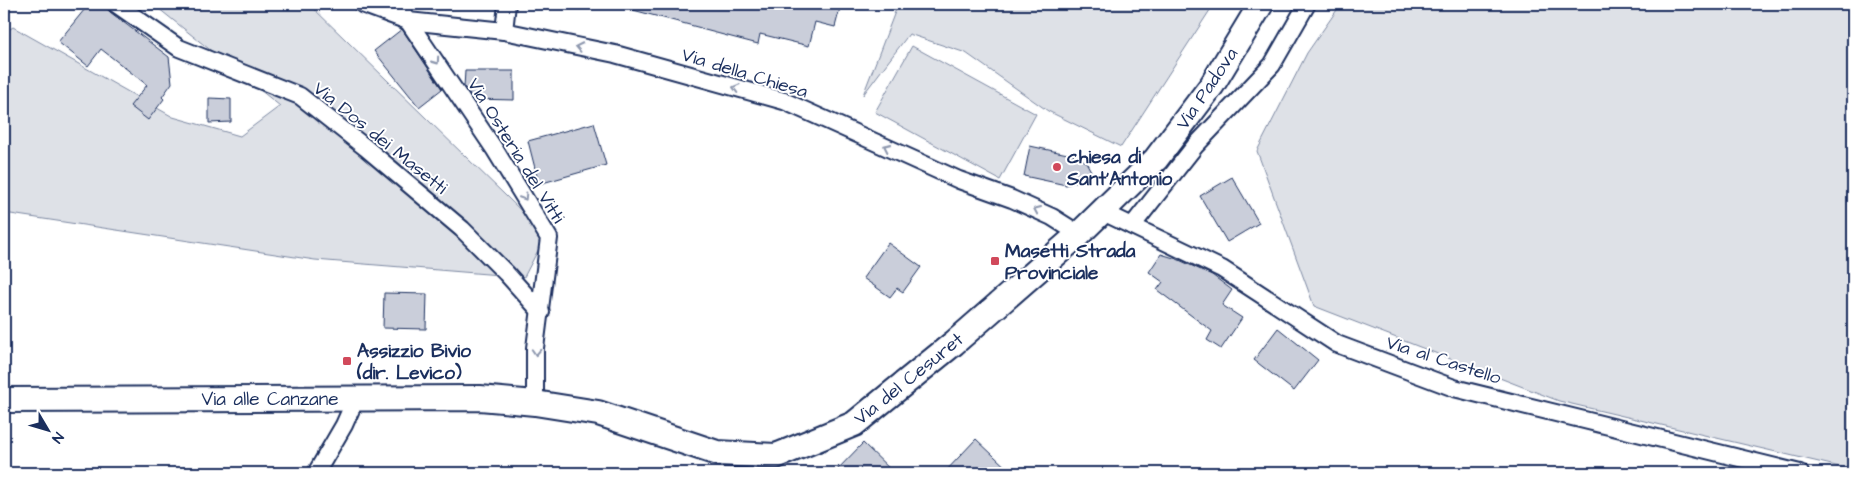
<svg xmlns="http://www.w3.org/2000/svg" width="1857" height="477" viewBox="0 0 1857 477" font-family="'Architects Daughter',sans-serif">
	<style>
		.green { fill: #dee1e7; stroke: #7c88a2 }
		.building { fill: #caceda; stroke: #1b2f5e }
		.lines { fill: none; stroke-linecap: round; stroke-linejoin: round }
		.minor-casing { stroke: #1b2f5e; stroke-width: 20 }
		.secondary-casing { stroke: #1b2f5e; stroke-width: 28 }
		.minor { stroke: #fff; stroke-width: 16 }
		.secondary { stroke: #fff; stroke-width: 24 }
		.oneway { stroke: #8d97ae }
		.poi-dot { fill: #d1495b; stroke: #fff; stroke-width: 2 }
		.labels { text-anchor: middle; stroke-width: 4; stroke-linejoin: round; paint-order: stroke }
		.street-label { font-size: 19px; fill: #1b2f5e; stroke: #fff }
		.poi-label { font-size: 19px; font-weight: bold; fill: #1b2f5e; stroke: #fff; text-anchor: start }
	</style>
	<rect width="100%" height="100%" fill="#fff"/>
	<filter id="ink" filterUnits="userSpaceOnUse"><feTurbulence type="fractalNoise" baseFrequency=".02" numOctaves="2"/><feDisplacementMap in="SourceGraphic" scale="10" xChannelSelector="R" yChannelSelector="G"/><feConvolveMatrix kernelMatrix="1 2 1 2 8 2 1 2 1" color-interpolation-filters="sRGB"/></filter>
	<g filter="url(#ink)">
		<!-- green -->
		<g class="green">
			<path d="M 153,4 L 309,4 L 546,235 L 524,277 L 315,260 L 4,213 L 4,33 L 13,27 L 173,117 L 240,136 L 280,106 Z"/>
			<path d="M 898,4 L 1214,4 L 1121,147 L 1048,111 L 966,53 L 909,34 L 863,95 Z"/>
			<path d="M 1341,4 L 1853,4 L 1853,470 L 1559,401 L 1314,306 L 1257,151 L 1307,53 Z"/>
			<path d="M 912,46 L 1036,114 L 1000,180 L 875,112 Z"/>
		</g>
		<!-- building -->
		<g class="building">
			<path d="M 89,4 L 102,4 L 110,12 L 169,57 L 172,83 L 162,97 L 164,99 L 148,120 L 130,106 L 147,85 L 101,49 L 88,66 L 58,42 Z"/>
			<path d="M 634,4 L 841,4 L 835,27 L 815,22 L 809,46 L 760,34 L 758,44 L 701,29 L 701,28 L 633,10 Z"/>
			<path d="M 402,29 L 442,89 L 419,107 L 374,51 Z"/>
			<path d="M 465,71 L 514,71 L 514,100 L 473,99 L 464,87 Z"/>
			<path d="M 209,98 L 231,99 L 231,122 L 209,123 Z"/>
			<path d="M 594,123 L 606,165 L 539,184 L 528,141 Z"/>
			<path d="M 1030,146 L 1077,156 L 1086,162 L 1091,171 L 1088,178 L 1066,185 L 1024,176 Z"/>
			<path d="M 1232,177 L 1259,223 L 1227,242 L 1200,196 Z"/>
			<path d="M 888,243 L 921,267 L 903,292 L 897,288 L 890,297 L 863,278 Z"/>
			<path d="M 1161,254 L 1177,259 L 1212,275 L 1232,290 L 1222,305 L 1242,318 L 1221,349 L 1207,340 L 1212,331 L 1157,290 L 1163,282 L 1149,272 Z"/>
			<path d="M 384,293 L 427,294 L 426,329 L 383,328 Z"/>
			<path d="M 1278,328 L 1318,360 L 1294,391 L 1254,360 Z"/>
			<path d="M 976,439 L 1012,473 L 944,473 Z"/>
			<path d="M 863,443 L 894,473 L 834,473 Z"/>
		</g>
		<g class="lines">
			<defs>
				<g id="minor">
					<path d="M 116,4 L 179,48 L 300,96 L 366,148 L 462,229 L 506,273 L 541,312"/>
					<path d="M 362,4 L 408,21 L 504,31 L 615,54 L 784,101 L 959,180 L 1012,199 L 1052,217 L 1079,234"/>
					<path d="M 398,4 L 408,21 L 495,150 L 549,238 L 535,348 L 535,403"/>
					<path d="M 504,31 L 507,4"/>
					<path d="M 1103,212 L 1222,269 L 1337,344 L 1454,388 L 1800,473"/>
					<path d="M 1132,226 L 1195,146 L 1272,65 L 1307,4"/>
					<path d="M 316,473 L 344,425 L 356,398"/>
				</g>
				<path id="secondary" d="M 4,400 L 480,398 L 535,403 L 598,413 L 717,453 L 776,456 L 854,424 L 954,343 L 1079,234 L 1156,159 L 1212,85 L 1261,4"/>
			</defs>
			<!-- minor casing -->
			<use href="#minor" class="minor-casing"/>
			<!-- secondary casing -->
			<use href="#secondary" class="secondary-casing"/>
			<!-- minor -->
			<use href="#minor" class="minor"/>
			<!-- secondary -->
			<use href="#secondary" class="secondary"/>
		</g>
		<!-- one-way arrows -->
		<defs><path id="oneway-chevron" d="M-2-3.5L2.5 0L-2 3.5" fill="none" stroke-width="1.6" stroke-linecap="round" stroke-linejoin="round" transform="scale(1.25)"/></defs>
		<g class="oneway">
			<use href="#oneway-chevron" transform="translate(579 47) rotate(-168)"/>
			<use href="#oneway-chevron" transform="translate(436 61) rotate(55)"/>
			<use href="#oneway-chevron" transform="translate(736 88) rotate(-165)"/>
			<use href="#oneway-chevron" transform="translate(887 147) rotate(-155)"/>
			<use href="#oneway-chevron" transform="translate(524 197) rotate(58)"/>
			<use href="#oneway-chevron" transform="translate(1037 210) rotate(-156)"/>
			<use href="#oneway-chevron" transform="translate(536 352) rotate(93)"/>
		</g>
	</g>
	<!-- markers -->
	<g class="poi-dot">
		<circle cx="1057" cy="167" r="5"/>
		<rect x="990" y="256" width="10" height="10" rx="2.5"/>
		<rect x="342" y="356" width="10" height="10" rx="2.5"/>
	</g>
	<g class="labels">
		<!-- street labels -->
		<g class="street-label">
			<text transform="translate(745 72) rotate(17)" y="7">Via della Chiesa</text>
			<text transform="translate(1206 88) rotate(-56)" y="7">Via Padova</text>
			<text transform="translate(381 137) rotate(39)" y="7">Via Dos dei Masetti</text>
			<text transform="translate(517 150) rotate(58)" y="7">Via Osteria del Vitti</text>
			<text transform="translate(1444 359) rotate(18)" y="7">Via al Castello</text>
			<text transform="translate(908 378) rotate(-39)" y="7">Via del Cesuret</text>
			<text x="270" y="405">Via alle Canzane</text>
		</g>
		<!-- poi labels -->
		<g class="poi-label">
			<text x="1067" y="163">chiesa di<tspan x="1067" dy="22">Sant'Antonio</tspan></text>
			<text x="1005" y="257">Masetti Strada<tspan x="1005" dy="22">Provinciale</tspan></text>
			<text x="357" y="357">Assizzio Bivio<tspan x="357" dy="22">(dir. Levico)</tspan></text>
		</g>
	</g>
	<!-- margin -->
	<rect width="1857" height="477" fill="none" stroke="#fff" stroke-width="20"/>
	<rect x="10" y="10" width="1837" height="457" fill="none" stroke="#1b2f5e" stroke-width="2" filter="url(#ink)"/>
	<!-- north arrow -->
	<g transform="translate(48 430) rotate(128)" stroke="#ffffff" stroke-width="4" paint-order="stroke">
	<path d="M0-4L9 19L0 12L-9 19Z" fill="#1b2f5e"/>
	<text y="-8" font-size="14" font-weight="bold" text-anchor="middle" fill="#1b2f5e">N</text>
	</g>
</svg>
